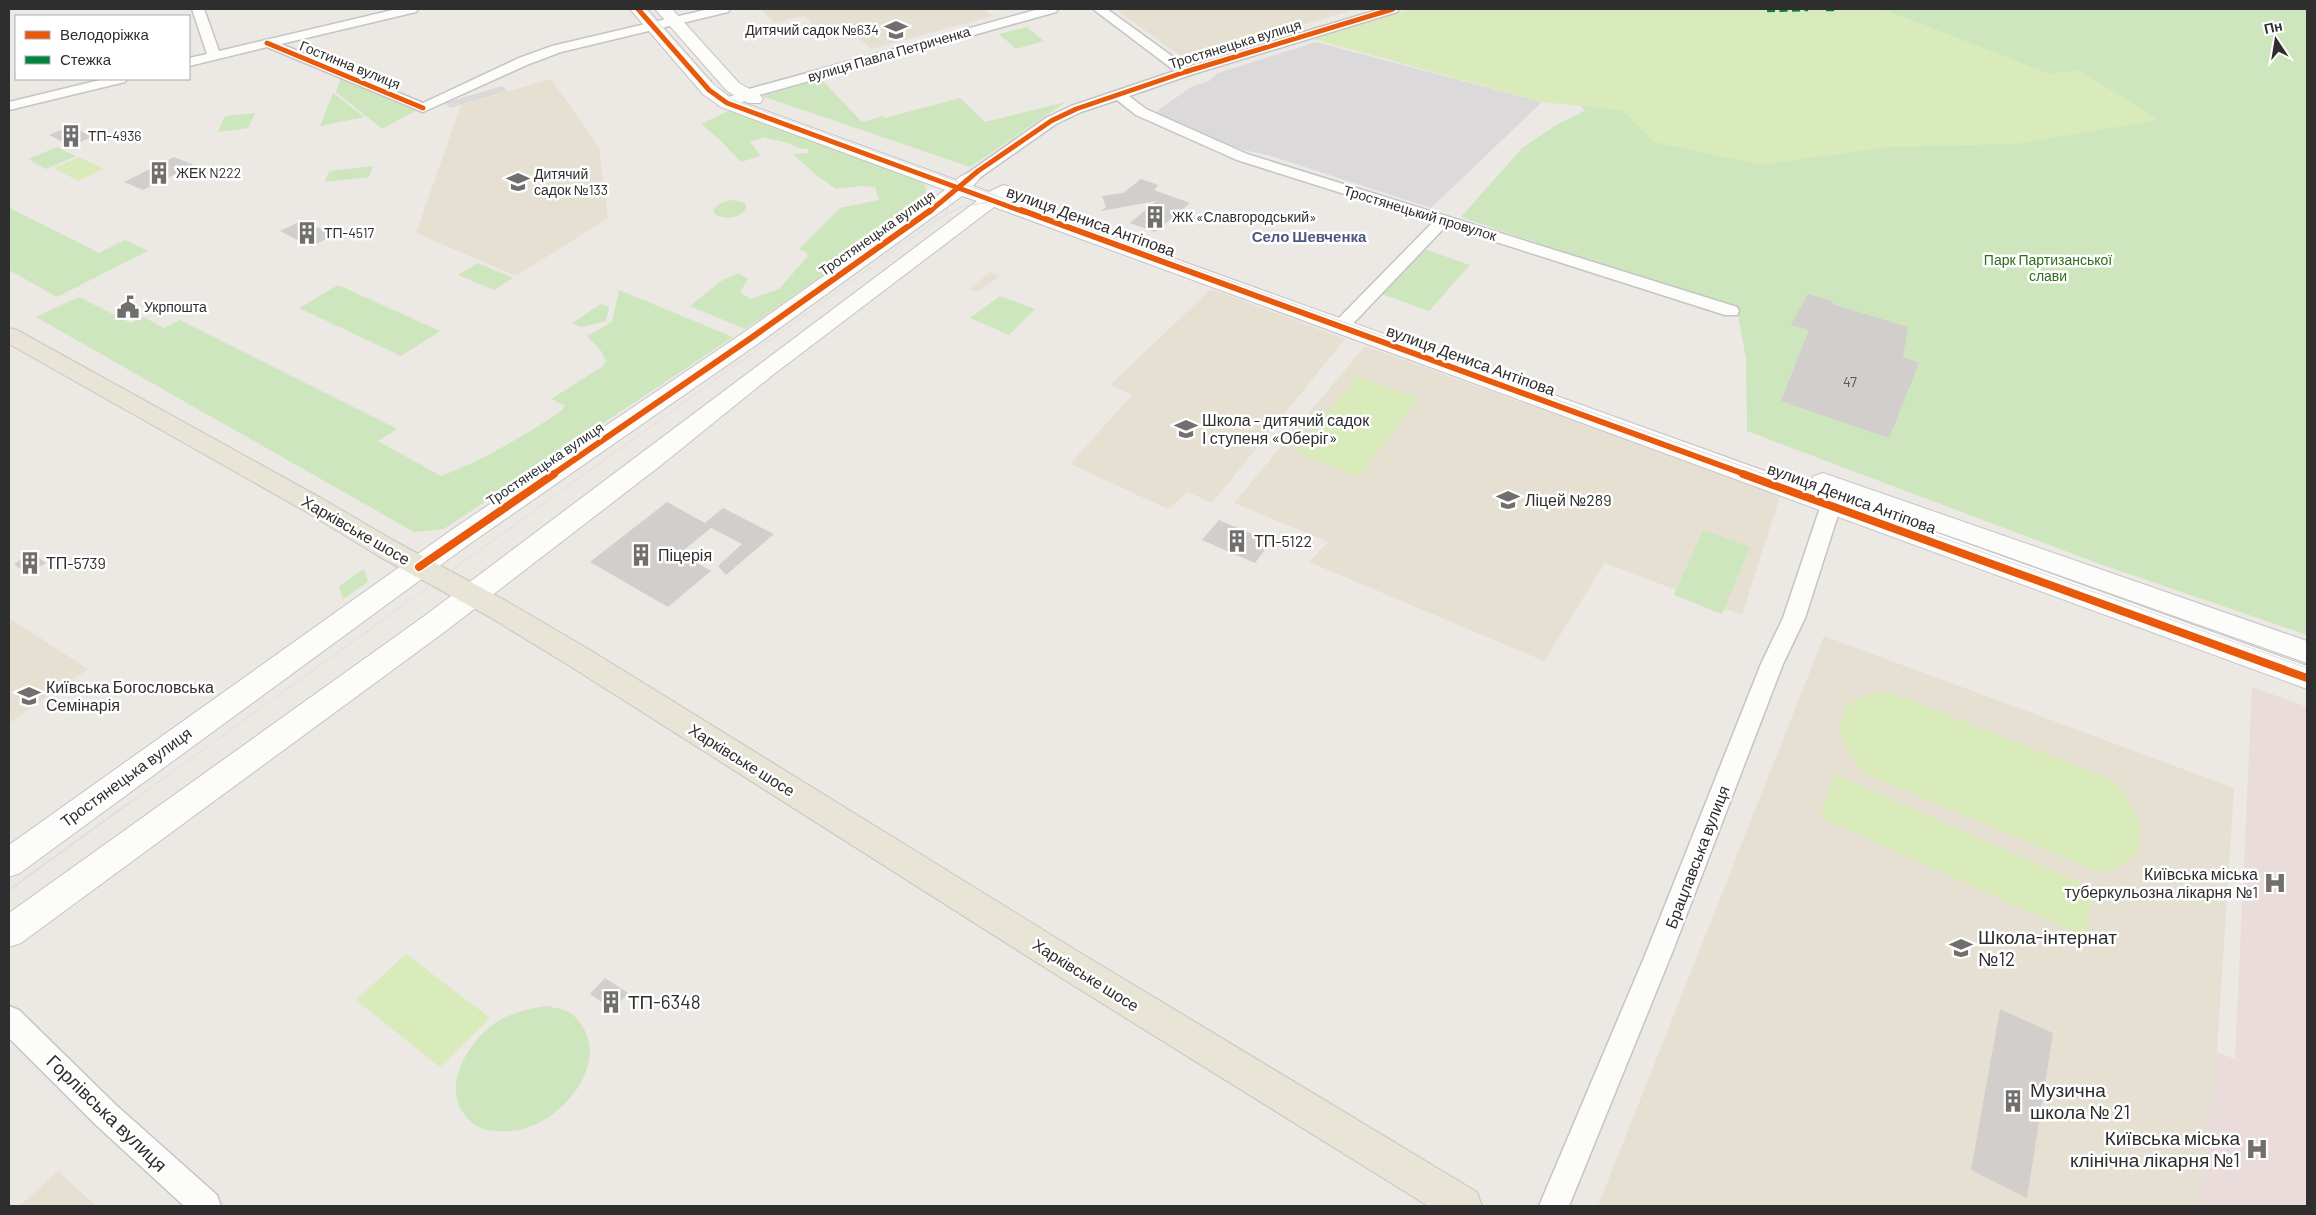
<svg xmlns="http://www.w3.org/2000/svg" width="2316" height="1215" viewBox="0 0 2316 1215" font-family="Barlow,sans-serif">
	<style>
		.industrial { fill: #dcd9db }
		.education { fill: #e6e0d3 }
		.medical { fill: #e9dcdb }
		.green { fill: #cee6be }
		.pitch { fill: #d9eabb }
		.building { fill: #d1cecb }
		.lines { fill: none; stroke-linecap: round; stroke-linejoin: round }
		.street-casing { stroke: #c5c4c5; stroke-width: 3 }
		.secondary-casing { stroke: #c5c4c5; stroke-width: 2 }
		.primary-casing { stroke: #c6c5c4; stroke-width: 2 }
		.street { fill: #fcfcfb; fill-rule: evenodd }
		.secondary { fill: #fcfcfb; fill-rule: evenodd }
		.primary { fill: #e8e4d6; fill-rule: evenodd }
		.tram-far1 { stroke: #dfdfe1; stroke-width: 1 }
		.tram { stroke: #dfdfe1; stroke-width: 2 }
		.quiet { stroke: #00873e; stroke-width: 4.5; stroke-dasharray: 8 4.5; stroke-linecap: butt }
		.cycleway-far2-casing { stroke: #fff; stroke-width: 7 }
		.cycleway-far1-casing { stroke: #fff; stroke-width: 9 }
		.cycleway-casing { stroke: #fff; stroke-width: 11 }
		.cycleway-far2 { stroke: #e8590c; stroke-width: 5 }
		.cycleway-far1 { stroke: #e8590c; stroke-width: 6 }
		.cycleway { stroke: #e8590c; stroke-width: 8 }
		.labels { text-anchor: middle; stroke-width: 5; stroke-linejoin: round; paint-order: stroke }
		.far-poi-label { font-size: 14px; fill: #2e2e2e; stroke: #fff; text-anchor: start }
		.far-street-label { font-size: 14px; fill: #2e2e2e; stroke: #fff }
		.far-park-label { font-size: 14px; fill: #2c6e1b; stroke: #fff }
		.number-label { font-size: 14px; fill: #585857 }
		.far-neighbourhood-label { font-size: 15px; font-weight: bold; fill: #4d5680; stroke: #fff }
		.street-label { font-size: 16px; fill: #2e2e2e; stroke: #fff }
		.poi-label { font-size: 16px; fill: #2e2e2e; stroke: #fff; text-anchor: start }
		.near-poi-label { font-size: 19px; fill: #2e2e2e; stroke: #fff; text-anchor: start }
		.near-street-label { font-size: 19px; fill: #2e2e2e; stroke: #fff }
	</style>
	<rect width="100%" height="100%" fill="#ece8e4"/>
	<!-- industrial -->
	<g class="industrial">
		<path d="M 1316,42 L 1542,102 L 1431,208 L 1268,155 L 1243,150 L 1188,130 L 1153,114 L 1191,87 L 1209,81 L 1218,73 Z"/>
		<path d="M 502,86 L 507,91 L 450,108 L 445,103 Z"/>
	</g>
	<!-- education -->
	<g class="education">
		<path d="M 761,9 L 984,9 L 993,16 L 871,49 L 849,29 L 820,31 L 804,16 L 774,23 Z"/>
		<path d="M 1115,9 L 1357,9 L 1185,59 Z"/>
		<path d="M 551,79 L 599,147 L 608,218 L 516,276 L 416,233 L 461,105 Z"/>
		<path d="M 990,272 L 1000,276 L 978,292 L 970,289 Z"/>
		<path d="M 1211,289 L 1345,339 L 1212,503 L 1188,492 L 1168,509 L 1070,464 L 1132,395 L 1110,385 Z"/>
		<path d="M 1365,346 L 1780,496 L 1742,615 L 1605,563 L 1544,661 L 1309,562 L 1328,542 L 1234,503 Z"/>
		<path d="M 11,619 L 88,669 L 9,723 L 9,620 Z"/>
		<path d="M 1824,636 L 2234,788 L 2217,1052 L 2200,1206 L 1598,1206 Z"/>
		<path d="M 58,1171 L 96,1206 L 20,1206 Z"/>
	</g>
	<!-- medical -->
	<path class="medical" d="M 2252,687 L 2307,707 L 2307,1206 L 2200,1206 L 2217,1052 L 2235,1059 Z"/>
	<!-- green -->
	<g class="green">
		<path d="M 1414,9 L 2307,9 L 2307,635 L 2097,563 L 1747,431 L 1746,358 L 1737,311 L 1461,217 L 1522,148 L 1558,124 L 1585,111 L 1581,106 Z"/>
		<path d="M 1027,27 L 1044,41 L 1016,49 L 999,34 Z"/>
		<path d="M 341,78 L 419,109 L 382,129 L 336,92 Z"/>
		<path d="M 821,79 L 862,122 L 883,116 L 885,118 L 960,98 L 985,122 L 1066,102 L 970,167 L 762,96 Z"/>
		<path d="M 333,93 L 336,95 L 364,117 L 320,126 Z"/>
		<path d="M 728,111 L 871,160 L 924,182 C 931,204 915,211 900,222 L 745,329 L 690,306 L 721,281 L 739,273 L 748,279 L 740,292 L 751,299 L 779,289 L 808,256 L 806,252 L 799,249 L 840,208 L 879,200 L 875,187 L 861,186 L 836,189 L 817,176 L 793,154 L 808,153 L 808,149 C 794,149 796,146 785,142 C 778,140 772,141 765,137 L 750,142 L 761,156 L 741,162 L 719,139 L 701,124 Z"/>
		<path d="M 255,113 L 248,128 L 218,132 L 225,116 Z"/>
		<path d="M 57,147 L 76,156 L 46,169 L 28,159 Z"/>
		<path d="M 373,166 L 369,177 L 325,182 L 329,171 Z"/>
		<path d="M 729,200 L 739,201 L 746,204 L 746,210 C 738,218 726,220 716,215 L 713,210 L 719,204 Z"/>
		<path d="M 9,208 L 99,253 L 125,240 L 148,251 L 57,297 L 9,270 Z"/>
		<path d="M 1424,249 L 1470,265 L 1429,311 L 1382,294 Z"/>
		<path d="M 478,263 L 513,278 L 494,290 L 458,275 Z"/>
		<path d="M 338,285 L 440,331 L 401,356 L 299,308 Z"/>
		<path d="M 619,290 L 733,337 L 444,529 L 414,532 L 36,317 L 79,297 L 131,323 L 144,317 L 164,328 L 180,320 L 397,429 L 378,441 L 441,476 C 483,460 522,437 560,412 L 565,406 L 551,399 L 603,366 L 606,361 L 601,351 L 587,336 L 612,322 Z"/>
		<path d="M 1000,296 L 1035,309 L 1009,335 L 970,318 Z"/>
		<path d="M 601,304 L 609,307 L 606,321 L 581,327 L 572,323 Z"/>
		<path d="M 1703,530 L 1750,547 L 1722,614 L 1674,595 Z"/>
		<path d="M 364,569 L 368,582 L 343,599 L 339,586 Z"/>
		<path d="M 548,1006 C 554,1008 561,1008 566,1011 C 576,1015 582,1024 586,1033 C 603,1071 561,1118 526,1128 C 513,1132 501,1132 488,1130 C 479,1129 470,1122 464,1114 C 445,1088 463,1053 483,1033 C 501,1015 524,1009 548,1006 Z"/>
	</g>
	<!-- pitch -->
	<g class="pitch">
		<path d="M 1409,9 L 1883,9 L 2050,74 L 2079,70 L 2159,120 L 2016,144 L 1889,147 L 1761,165 L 1654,142 L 1622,110 L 1542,102 L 1313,39 Z"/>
		<path d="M 79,157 L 104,169 L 78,181 L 54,168 Z"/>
		<path d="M 1357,376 L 1418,398 L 1359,477 L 1295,452 Z"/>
		<path d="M 1887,691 L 2114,781 L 2128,800 L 2141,826 L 2137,854 L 2118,867 L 2101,873 L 1863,773 L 1850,753 L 1839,728 L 1847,704 L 1869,695 Z"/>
		<path d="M 1834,774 L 2094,889 L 2085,937 L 1820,817 Z"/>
		<path d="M 406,954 L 490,1018 L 440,1067 L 356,1000 Z"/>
	</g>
	<!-- building -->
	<g class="building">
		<path d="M 71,126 L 92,137 L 71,146 L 49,135 Z"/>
		<path d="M 174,157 L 194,165 L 143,190 L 124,182 Z"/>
		<path d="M 1141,179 L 1158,185 L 1154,190 L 1190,203 L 1155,232 L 1130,223 L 1156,201 L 1101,211 L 1106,207 L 1102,196 L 1123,193 Z"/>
		<path d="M 303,220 L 333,235 L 311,247 L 280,231 Z"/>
		<path d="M 1808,294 L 1833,301 L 1832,304 L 1908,327 L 1903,357 L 1919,363 L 1889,438 L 1781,401 L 1809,330 L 1791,325 Z"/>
		<path d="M 667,502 L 705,523 L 723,508 L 774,534 L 726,575 L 718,566 L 742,544 L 711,528 L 680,553 L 711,571 L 668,607 L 590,562 Z"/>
		<path d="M 1219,520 L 1271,542 L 1255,563 L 1202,540 Z"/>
		<path d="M 32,553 L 46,563 L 27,574 L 14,564 Z"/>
		<path d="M 605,978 L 628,993 L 613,1010 L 590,994 Z"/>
		<path d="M 2000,1009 L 2053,1033 L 2027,1198 L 1971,1170 Z"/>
	</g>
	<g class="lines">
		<defs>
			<g id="street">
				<path d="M 192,9 L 204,9 L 219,51 L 397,9 L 418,9 L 416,12 L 281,44 L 423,103 L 519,58 L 552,46 L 709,9 L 730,9 L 728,12 L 561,52 L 529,64 L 423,112 L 267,47 L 189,66 L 189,58 L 207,54 Z"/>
				<path d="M 1039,9 L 1058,9 L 1056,12 L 759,95 L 732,106 L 722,106 L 720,103 L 722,100 L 749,89 Z"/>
				<path d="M 1093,9 L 1107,9 L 1187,67 L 1381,9 L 1399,9 L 1397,12 L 1190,75 L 1129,96 L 1146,109 L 1247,154 L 1737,307 L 1739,311 L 1737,315 L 1725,315 L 1446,226 L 1346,331 L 1334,331 L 1331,327 L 1334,323 L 1433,222 L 1237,160 L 1136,115 L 1117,100 L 1081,112 L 1056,124 L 975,181 L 965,181 L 963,178 L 965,175 L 1046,118 L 1071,106 L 1175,71 Z"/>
				<path d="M 104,79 L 127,79 L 125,82 L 9,110 L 9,102 Z"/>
				<path d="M 1837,480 L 1844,482 L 1847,487 L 1805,618 L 1783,664 L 1672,953 L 1569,1206 L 1539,1206 L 1646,953 L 1761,664 L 1783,618 L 1827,487 L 1830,482 Z"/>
				<path d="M 9,1006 L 19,1010 L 116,1105 L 217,1195 L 221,1206 L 184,1206 L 96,1125 L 9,1038 Z"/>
			</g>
			<g id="secondary">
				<path d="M 630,9 L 647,9 L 715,86 L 733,99 L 956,180 C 963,174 968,172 977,174 L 980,178 L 973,186 L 989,192 L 1003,185 L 1010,187 L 1013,191 L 1006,198 L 2307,666 L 2307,689 L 994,207 L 774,374 L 660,466 L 443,633 L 21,943 L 9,947 L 9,913 L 423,617 L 977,201 L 962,196 L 759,343 L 468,545 L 20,873 L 9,877 L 9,845 L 450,531 L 743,333 L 945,190 L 721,107 L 703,94 Z"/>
				<path d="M 655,9 L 672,9 L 739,83 L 760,95 L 763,99 L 760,103 L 748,103 L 727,91 Z"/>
				<path d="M 1823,473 L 2307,641 L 2307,663 L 1814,488 L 1810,482 L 1814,476 Z"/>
			</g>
			<path id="primary" d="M 9,328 L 17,330 L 321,498 L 398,543 L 508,602 L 585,647 L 1079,952 L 1477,1192 L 1482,1206 L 1428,1206 L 1055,974 L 565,663 L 488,616 L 380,557 L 303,510 L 9,344 Z"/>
		</defs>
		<!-- street casing -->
		<use href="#street" class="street-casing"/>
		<!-- secondary casing -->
		<use href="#secondary" class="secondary-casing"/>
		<!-- primary casing -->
		<use href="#primary" class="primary-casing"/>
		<!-- street -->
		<use href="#street" class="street"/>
		<!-- secondary -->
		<use href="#secondary" class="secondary"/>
		<!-- primary -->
		<use href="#primary" class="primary"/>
		<!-- tram-far1 -->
		<g class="tram-far1">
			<path d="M 646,9 L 711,82 L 733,100 L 1599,415 L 2307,668"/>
			<path d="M 945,176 L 952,195 L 946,215"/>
			<path d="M 128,804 L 935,221 L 960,207 L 1002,200"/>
		</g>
		<!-- tram -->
		<path class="tram" d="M 9,890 L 129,803"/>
		<!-- quiet -->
		<g class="quiet">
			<path d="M 1826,9 L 1835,9"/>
			<path d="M 1767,10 L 1808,9"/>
		</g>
		<defs>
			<g id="cycleway-far2">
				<path d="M 638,9 L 709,90 L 727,103 L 1024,212"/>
				<path d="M 267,43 L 423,108"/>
				<path d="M 929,212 L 978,171 L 1051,121 L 1076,109 L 1185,72 L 1393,9"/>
			</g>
			<g id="cycleway-far1">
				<path d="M 1021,210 L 1747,475"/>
				<path d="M 552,475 L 751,338 L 931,210"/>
			</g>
			<g id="cycleway">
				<path d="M 1743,474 L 2307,678"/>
				<path d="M 419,567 L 554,474"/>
			</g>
		</defs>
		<!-- cycleway-far2 casing -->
		<use href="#cycleway-far2" class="cycleway-far2-casing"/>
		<!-- cycleway-far1 casing -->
		<use href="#cycleway-far1" class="cycleway-far1-casing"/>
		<!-- cycleway casing -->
		<use href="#cycleway" class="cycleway-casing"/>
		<!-- cycleway-far2 -->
		<use href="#cycleway-far2" class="cycleway-far2"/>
		<!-- cycleway-far1 -->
		<use href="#cycleway-far1" class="cycleway-far1"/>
		<!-- cycleway -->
		<use href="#cycleway" class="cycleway"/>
	</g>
	<!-- icons -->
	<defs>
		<symbol id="school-bare" viewBox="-9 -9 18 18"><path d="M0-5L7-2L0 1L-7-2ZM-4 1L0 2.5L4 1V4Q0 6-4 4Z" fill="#706f6e" stroke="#fff" stroke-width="2.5" paint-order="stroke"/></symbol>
		<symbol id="building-bare" viewBox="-9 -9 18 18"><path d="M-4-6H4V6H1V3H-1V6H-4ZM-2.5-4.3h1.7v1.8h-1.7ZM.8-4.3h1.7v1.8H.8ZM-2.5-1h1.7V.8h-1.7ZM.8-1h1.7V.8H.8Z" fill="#706f6e" stroke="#fff" stroke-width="2.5" paint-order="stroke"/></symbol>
		<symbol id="civic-bare" viewBox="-9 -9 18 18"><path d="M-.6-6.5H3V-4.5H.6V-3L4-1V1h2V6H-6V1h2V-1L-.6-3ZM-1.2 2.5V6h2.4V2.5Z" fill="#706f6e" stroke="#fff" stroke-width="2.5" paint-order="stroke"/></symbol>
		<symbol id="university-bare" viewBox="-9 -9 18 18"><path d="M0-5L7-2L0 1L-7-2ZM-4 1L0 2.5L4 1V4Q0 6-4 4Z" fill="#706f6e" stroke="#fff" stroke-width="2.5" paint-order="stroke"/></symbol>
		<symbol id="hospital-bare" viewBox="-9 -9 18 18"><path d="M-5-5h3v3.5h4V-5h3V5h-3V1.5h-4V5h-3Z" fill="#706f6e" stroke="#fff" stroke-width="2.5" paint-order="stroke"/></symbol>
	</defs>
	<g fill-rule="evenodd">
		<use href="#school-bare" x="880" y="14" width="32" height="32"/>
		<use href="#building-bare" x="55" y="120" width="32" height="32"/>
		<use href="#building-bare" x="143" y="157" width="32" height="32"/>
		<use href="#school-bare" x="502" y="166" width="32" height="32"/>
		<use href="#building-bare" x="1139" y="201" width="32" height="32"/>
		<use href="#building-bare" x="291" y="217" width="32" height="32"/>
		<use href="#civic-bare" x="112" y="291" width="32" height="32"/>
		<use href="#school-bare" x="1170" y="413" width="32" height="32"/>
		<use href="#school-bare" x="1492" y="484" width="32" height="32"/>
		<use href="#building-bare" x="1221" y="525" width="32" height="32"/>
		<use href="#building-bare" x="625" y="539" width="32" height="32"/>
		<use href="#building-bare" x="14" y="547" width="32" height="32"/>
		<use href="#university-bare" x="13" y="680" width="32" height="32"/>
		<use href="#hospital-bare" x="2259" y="867" width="32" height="32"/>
		<use href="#school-bare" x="1945" y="932" width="32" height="32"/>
		<use href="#building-bare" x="595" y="986" width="32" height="32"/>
		<use href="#building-bare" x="1997" y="1085" width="32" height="32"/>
		<use href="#hospital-bare" x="2241" y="1133" width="32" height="32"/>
	</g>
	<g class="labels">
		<!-- far-poi labels -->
		<g class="far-poi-label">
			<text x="879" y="35" text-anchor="end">Дитячий садок №634</text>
			<text x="88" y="141">ТП-4936</text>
			<text x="176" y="178">ЖЕК N222</text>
			<text x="534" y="179">Дитячий<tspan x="534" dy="16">садок №133</tspan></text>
			<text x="1172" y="222">ЖК «Славгородський»</text>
			<text x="324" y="238">ТП-4517</text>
			<text x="144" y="312">Укрпошта</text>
		</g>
		<!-- far-street labels -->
		<g class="far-street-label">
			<text transform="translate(1235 44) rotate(-17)" y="5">Тростянецька вулиця</text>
			<text transform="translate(889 54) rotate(-16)" y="5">вулиця Павла Петриченка</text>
			<text transform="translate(350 65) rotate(22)" y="5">Гостинна вулиця</text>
			<text transform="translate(1420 213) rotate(17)" y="5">Тростянецький провулок</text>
			<text transform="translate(877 233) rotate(-35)" y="5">Тростянецька вулиця</text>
			<text transform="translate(545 464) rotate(-34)" y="5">Тростянецька вулиця</text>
		</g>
		<!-- far-park labels -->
		<g class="far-park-label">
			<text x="2048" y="265">Парк Партизанської<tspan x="2048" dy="16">слави</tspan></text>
		</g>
		<!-- number labels -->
		<g class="number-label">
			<text x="1850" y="387">47</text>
		</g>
		<!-- far-neighbourhood labels -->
		<g class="far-neighbourhood-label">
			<text x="1309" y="242">Село Шевченка</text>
		</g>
		<!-- street labels -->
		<g class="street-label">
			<text transform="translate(1091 221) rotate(20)" y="6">вулиця Дениса Антіпова</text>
			<text transform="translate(1471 360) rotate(20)" y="6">вулиця Дениса Антіпова</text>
			<text transform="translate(1852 498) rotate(20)" y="6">вулиця Дениса Антіпова</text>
			<text transform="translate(356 530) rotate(30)" y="6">Харківське шосе</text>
			<text transform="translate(742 760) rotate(32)" y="6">Харківське шосе</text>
			<text transform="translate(126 777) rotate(-36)" y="6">Тростянецька вулиця</text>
			<text transform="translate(1697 857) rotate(-69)" y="6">Брацлавська вулиця</text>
			<text transform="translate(1086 975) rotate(32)" y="6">Харківське шосе</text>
		</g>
		<!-- poi labels -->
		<g class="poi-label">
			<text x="1202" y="426">Школа - дитячий садок<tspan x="1202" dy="18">І ступеня «Оберіг»</tspan></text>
			<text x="1525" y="506">Ліцей №289</text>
			<text x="1254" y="547">ТП-5122</text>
			<text x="658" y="561">Піцерія</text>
			<text x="46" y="569">ТП-5739</text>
			<text x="46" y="693">Київська Богословська<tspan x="46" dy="18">Семінарія</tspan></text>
			<text x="2258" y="880" text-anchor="end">Київська міська<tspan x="2258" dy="18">туберкульозна лікарня №1</tspan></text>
		</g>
		<!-- near-poi labels -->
		<g class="near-poi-label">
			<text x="1978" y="944">Школа-інтернат<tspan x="1978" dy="22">№12</tspan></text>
			<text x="628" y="1009">ТП-6348</text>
			<text x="2030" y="1097">Музична<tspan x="2030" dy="22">школа № 21</tspan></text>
			<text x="2240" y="1145" text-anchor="end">Київська міська<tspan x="2240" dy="22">клінічна лікарня №1</tspan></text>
		</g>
		<!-- near-street labels -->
		<g class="near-street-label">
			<text transform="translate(107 1113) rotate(44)" y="7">Горлівська вулиця</text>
		</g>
	</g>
	<!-- border -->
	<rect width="2316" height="1215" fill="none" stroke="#2e2e2e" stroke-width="20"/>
	<!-- legend -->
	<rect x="15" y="15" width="175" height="65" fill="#ffffff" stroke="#ababab"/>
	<rect x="25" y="31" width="25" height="8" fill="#e8590c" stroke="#ababab"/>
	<text x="60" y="40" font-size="15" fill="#2e2e2e">Велодоріжка</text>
	<rect x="25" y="56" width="25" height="8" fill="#00873e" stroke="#ababab"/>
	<text x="60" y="65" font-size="15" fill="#2e2e2e">Стежка</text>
	<!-- north arrow -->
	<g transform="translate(2276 40) rotate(348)" stroke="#ffffff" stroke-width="4" paint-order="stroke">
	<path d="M0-4L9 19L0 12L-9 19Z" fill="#2e2e2e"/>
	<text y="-8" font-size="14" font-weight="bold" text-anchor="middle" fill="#2e2e2e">Пн</text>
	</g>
</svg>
